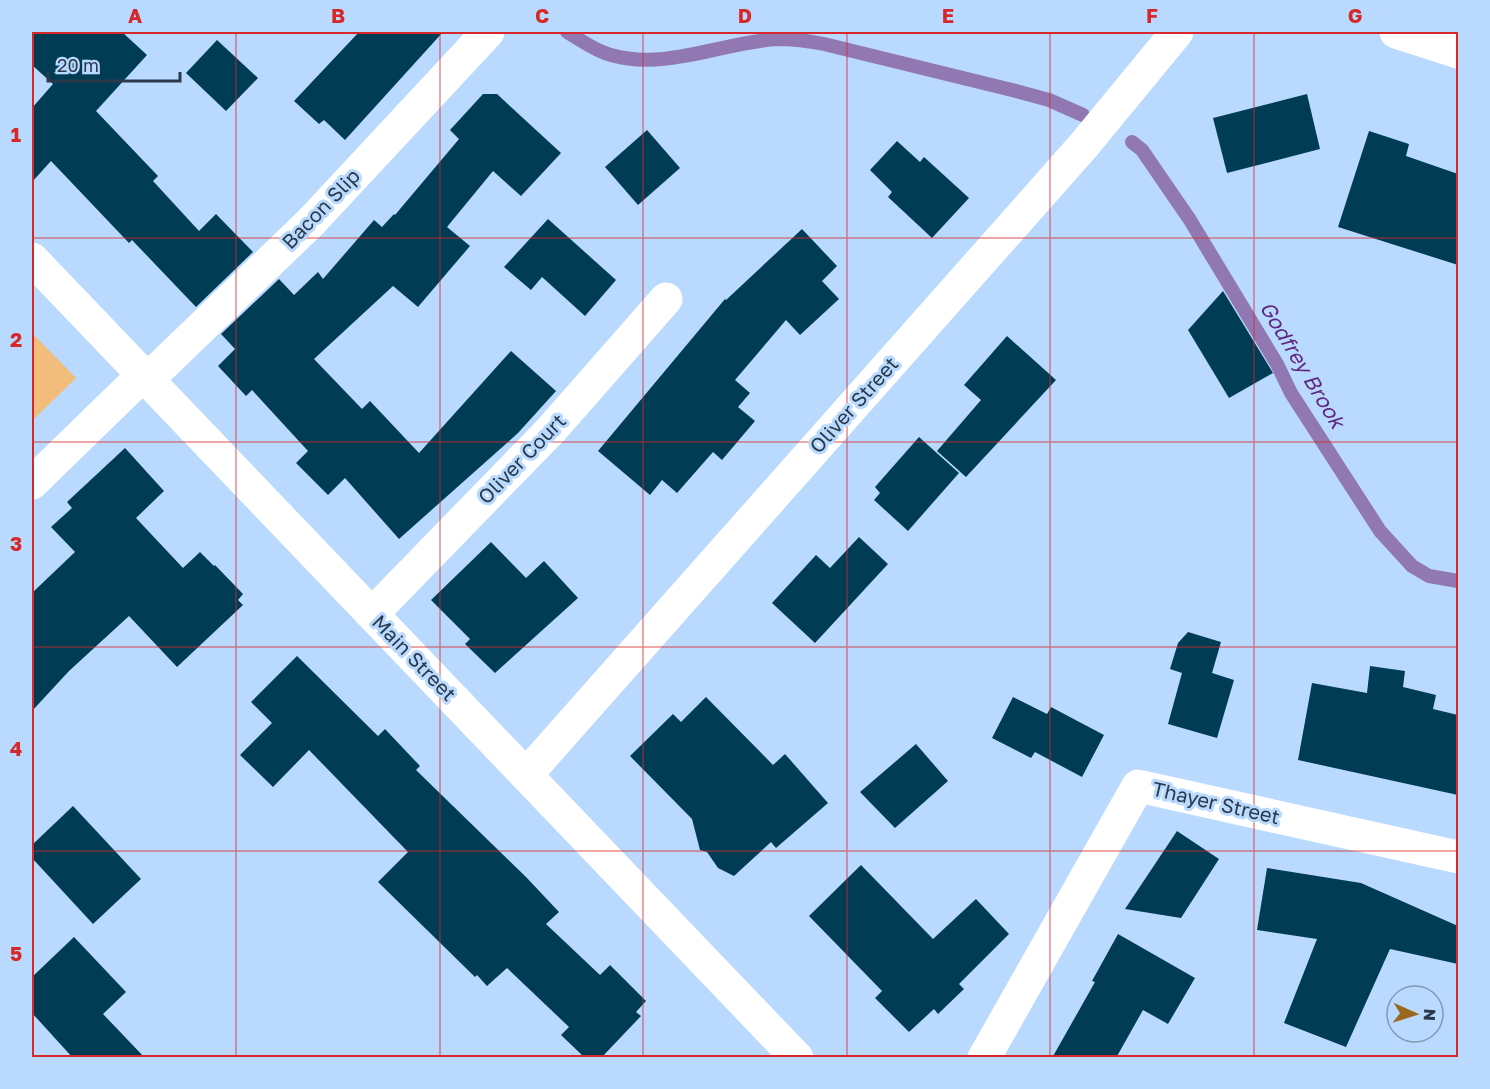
<svg xmlns="http://www.w3.org/2000/svg" width="1490" height="1089" viewBox="0 0 1490 1089" font-family="'Golos Text',sans-serif">
	<style>
		.green { fill: #f2bc7b }
		.lines { fill: none; stroke-linecap: round; stroke-linejoin: round }
		.stream { stroke: #9278b2; stroke-width: 14 }
		.building { fill: #003d55 }
		.minor { stroke: #fff; stroke-width: 33 }
		.major { stroke: #fff; stroke-width: 33 }
		.grid { fill: none; stroke: #d62828; stroke-width: 1.5; stroke-opacity: 0.55 }
		.labels { text-anchor: middle; stroke-width: 6; stroke-linejoin: round; paint-order: stroke }
		.street-label { font-size: 20px; fill: #2a3a4c; stroke: #b9dafe }
		.water-label { font-size: 21px; font-style: italic; fill: #612a82; stroke: #b9dafe }
		.neatline { fill: none; stroke: #d62828; stroke-width: 2 }
		.grid-label { font-size: 20px; text-anchor: middle; font-weight: bold; fill: #d62828 }
	</style>
	<rect width="100%" height="100%" fill="#b9dafe"/>
	<!-- green -->
	<path class="green" d="M 32,333 L 76,378 L 32,421 Z"/>
	<g class="lines">
		<!-- stream -->
		<g class="stream">
			<path d="M 567,32 C 581,40 595,51 611,55 C 666,71 723,42 778,39 C 794,39 809,41 824,44 L 1012,90 L 1049,100 L 1083,115"/>
			<path d="M 1132,142 L 1142,150 L 1190,220 L 1277,364 L 1291,393 L 1380,531 L 1412,566 L 1429,576 L 1458,581"/>
		</g>
	</g>
	<!-- building -->
	<g class="building">
		<path d="M 32,32 L 122,32 L 147,55 L 96,111 L 158,176 L 153,181 L 199,231 L 216,214 L 253,252 L 196,307 L 132,240 L 129,243 L 51,161 L 32,182 L 32,108 L 53,84 L 32,65 Z"/>
		<path d="M 359,32 L 443,32 L 345,140 L 324,120 L 319,124 L 294,101 Z"/>
		<path d="M 217,40 L 258,78 L 226,111 L 186,73 Z"/>
		<path d="M 483,94 L 497,94 L 561,153 L 521,196 L 493,171 L 447,227 L 470,246 L 418,307 L 393,286 L 314,359 L 362,409 L 370,401 L 419,453 L 511,351 L 556,391 L 518,433 L 399,539 L 345,478 L 328,495 L 296,463 L 308,451 L 252,390 L 246,396 L 218,366 L 235,349 L 221,334 L 279,279 L 294,295 L 318,272 L 323,279 L 374,220 L 382,227 L 394,214 L 395,215 L 459,139 L 450,130 Z"/>
		<path d="M 1307,94 L 1320,149 L 1227,173 L 1213,118 Z"/>
		<path d="M 647,130 L 680,168 L 638,205 L 605,167 Z"/>
		<path d="M 1369,131 L 1409,144 L 1406,156 L 1458,174 L 1458,265 L 1338,227 Z"/>
		<path d="M 897,141 L 920,162 L 924,157 L 969,198 L 932,238 L 888,197 L 892,192 L 870,170 Z"/>
		<path d="M 548,219 L 616,280 L 585,316 L 542,277 L 531,290 L 504,267 Z"/>
		<path d="M 802,229 L 837,266 L 822,281 L 839,299 L 800,335 L 786,320 L 735,380 L 750,393 L 738,407 L 755,421 L 722,460 L 713,452 L 677,493 L 662,480 L 650,495 L 598,451 L 725,299 L 726,300 Z"/>
		<path d="M 1223,291 L 1273,373 L 1229,398 L 1188,330 Z"/>
		<path d="M 1007,336 L 1056,380 L 966,477 L 937,451 L 981,400 L 964,385 Z"/>
		<path d="M 919,437 L 959,473 L 908,531 L 874,500 L 880,493 L 875,487 Z"/>
		<path d="M 125,448 L 164,491 L 136,518 L 183,568 L 200,552 L 214,566 L 215,565 L 243,594 L 238,600 L 243,605 L 177,667 L 129,616 L 69,671 L 32,711 L 32,593 L 75,552 L 51,527 L 72,508 L 67,502 Z"/>
		<path d="M 859,537 L 888,564 L 815,643 L 772,603 L 816,555 L 830,568 Z"/>
		<path d="M 491,542 L 526,578 L 544,561 L 578,598 L 495,673 L 465,644 L 470,639 L 431,600 Z"/>
		<path d="M 1188,632 L 1221,642 L 1212,673 L 1234,680 L 1217,738 L 1168,724 L 1182,673 L 1170,669 L 1178,643 Z"/>
		<path d="M 297,656 L 378,736 L 385,729 L 420,766 L 416,770 L 526,877 L 559,912 L 546,924 L 600,975 L 610,965 L 646,1001 L 636,1012 L 641,1016 L 601,1058 L 585,1058 L 561,1035 L 569,1027 L 507,968 L 487,986 L 477,975 L 475,977 L 378,882 L 408,852 L 309,750 L 273,787 L 240,755 L 272,723 L 251,702 Z"/>
		<path d="M 1370,666 L 1405,671 L 1403,687 L 1436,695 L 1433,709 L 1458,715 L 1458,795 L 1298,760 L 1312,683 L 1367,693 Z"/>
		<path d="M 706,697 L 773,765 L 785,754 L 828,803 L 776,848 L 771,842 L 734,876 L 718,868 L 707,852 L 700,850 L 692,819 L 630,756 L 673,714 L 681,722 Z"/>
		<path d="M 1013,697 L 1047,714 L 1051,707 L 1104,735 L 1082,777 L 1035,752 L 1031,758 L 992,738 Z"/>
		<path d="M 916,744 L 948,781 L 895,828 L 860,792 Z"/>
		<path d="M 73,806 L 141,879 L 93,924 L 32,858 L 32,845 Z"/>
		<path d="M 1177,831 L 1219,859 L 1181,918 L 1125,909 Z"/>
		<path d="M 861,865 L 933,939 L 976,899 L 1009,934 L 959,984 L 964,989 L 938,1014 L 934,1009 L 909,1032 L 875,998 L 882,991 L 809,916 Z"/>
		<path d="M 1267,868 L 1361,883 L 1458,926 L 1458,964 L 1390,949 L 1346,1047 L 1284,1023 L 1317,939 L 1257,930 Z"/>
		<path d="M 1118,934 L 1195,978 L 1168,1024 L 1143,1010 L 1116,1058 L 1052,1058 L 1095,982 L 1092,981 Z"/>
		<path d="M 74,937 L 126,992 L 103,1014 L 145,1058 L 73,1058 L 32,1013 L 32,977 Z"/>
	</g>
	<g class="lines">
		<!-- minor -->
		<g class="minor">
			<path d="M 1396,32 L 1458,52"/>
			<path d="M 147,380 L 311,222 L 488,32"/>
			<path d="M 32,483 L 143,375"/>
			<path d="M 372,614 L 551,430 L 666,299"/>
			<path d="M 526,775 L 1084,145 L 1177,32"/>
			<path d="M 984,1058 L 1138,786 L 1458,857"/>
		</g>
		<!-- major -->
		<path class="major" d="M 32,259 L 797,1058"/>
	</g>
	<!-- grid -->
	<path class="grid" d="M 236,32 L 236,1058M 440,32 L 440,1058M 643,32 L 643,1058M 847,32 L 847,1058M 1050,32 L 1050,1058M 1254,32 L 1254,1058M 32,238 L 1458,238M 32,442 L 1458,442M 32,647 L 1458,647M 32,851 L 1458,851"/>
	<g class="labels">
		<!-- street labels -->
		<g class="street-label">
			<text transform="translate(321 209) rotate(-46)" y="7">Bacon Slip</text>
			<text transform="translate(854 405) rotate(-48)" y="7">Oliver Street</text>
			<text transform="translate(522 459) rotate(-46)" y="7">Oliver Court</text>
			<text transform="translate(414 658) rotate(46)" y="7">Main Street</text>
			<text transform="translate(1216 803) rotate(13)" y="7">Thayer Street</text>
		</g>
		<!-- water labels -->
		<g class="water-label">
			<text transform="translate(1302 365) rotate(59)" y="7">Godfrey Brook</text>
		</g>
	</g>
	<!-- border -->
	<rect width="1490" height="1089" fill="none" stroke="#b9dafe" stroke-width="66"/>
	<!-- north arrow -->
	<g transform="translate(1415 1014) rotate(93)"><circle r="28" fill="#b9dafe" stroke="#809ab7" stroke-width="1.5"/>
	<path d="M0-4.5L10 22L0 15L-10 22Z" fill="#9b671d"/>
	<text y="-9" font-size="16" font-weight="bold" text-anchor="middle" fill="#2a3a4c">N</text>
	</g>
	<!-- scale -->
	<path d="M48 72v9h132v-9" fill="none" stroke="#2a3a4c" stroke-width="3"/>
	<text x="57" y="72" font-size="18" fill="#2a3a4c" stroke="#b9dafe" stroke-width="4.5" paint-order="stroke">20 m</text>
	<rect x="33" y="33" width="1424" height="1023" class="neatline"/>
	<g class="grid-label">
		<text x="135" y="23">A</text>
		<text x="338" y="23">B</text>
		<text x="542" y="23">C</text>
		<text x="745" y="23">D</text>
		<text x="948" y="23">E</text>
		<text x="1152" y="23">F</text>
		<text x="1355" y="23">G</text>
		<text x="16" y="142">1</text>
		<text x="16" y="347">2</text>
		<text x="16" y="551">3</text>
		<text x="16" y="756">4</text>
		<text x="16" y="961">5</text>
	</g>
</svg>
